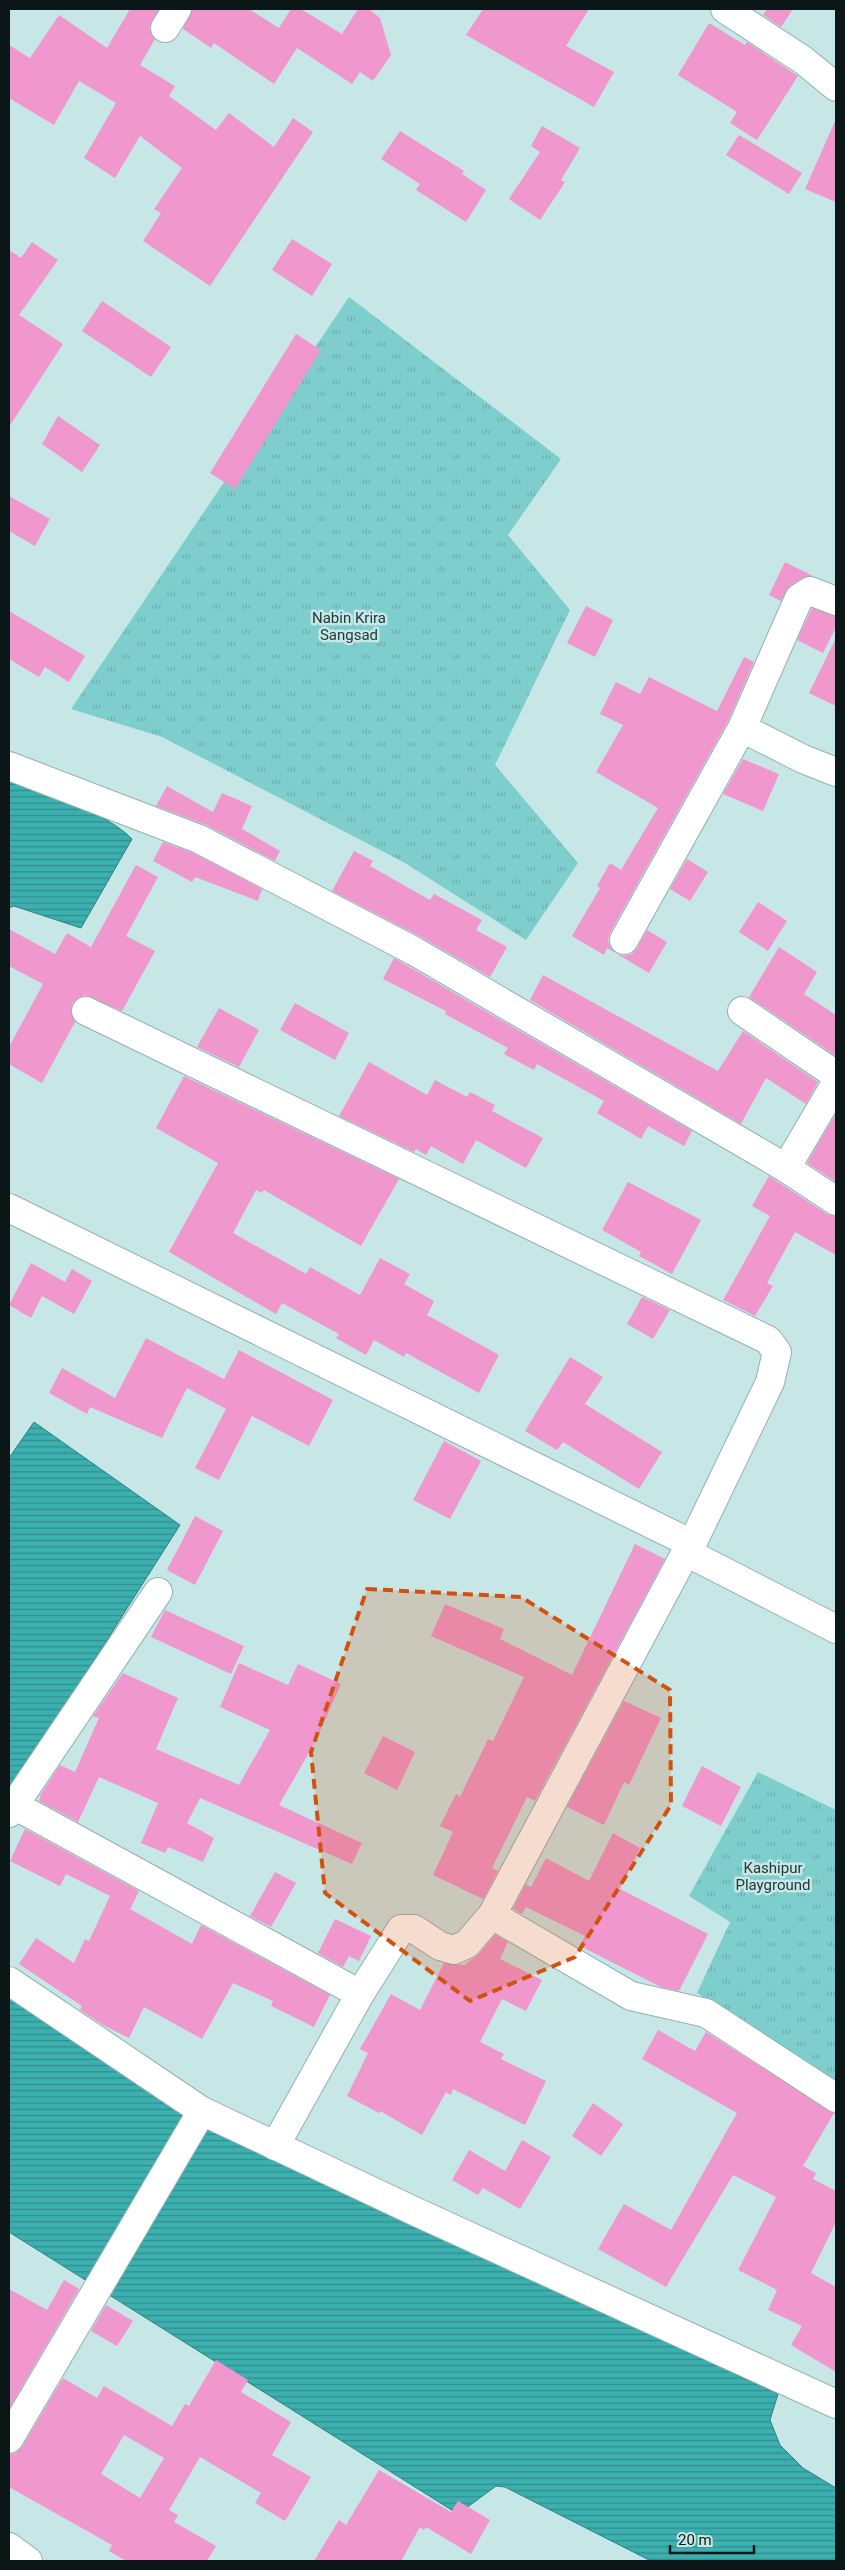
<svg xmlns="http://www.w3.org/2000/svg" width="845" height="2570" viewBox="0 0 845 2570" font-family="Roboto,sans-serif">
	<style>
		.park { fill: url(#park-tufts) }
		.water { fill: url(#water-rules); stroke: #2d8181 }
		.building { fill: #f097ce; fill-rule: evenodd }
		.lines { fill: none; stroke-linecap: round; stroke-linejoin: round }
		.street-casing { stroke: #92b1b1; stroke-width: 30 }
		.secondary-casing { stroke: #92b1b1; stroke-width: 30 }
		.street { stroke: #fff; stroke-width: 28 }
		.secondary { stroke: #fff; stroke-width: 28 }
		.marked { fill: #d2520d; fill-opacity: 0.2; stroke: #d2520d; stroke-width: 4; stroke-dasharray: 10 6; stroke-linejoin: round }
		.labels { text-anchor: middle; stroke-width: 5; stroke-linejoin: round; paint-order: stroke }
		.park-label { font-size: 15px; fill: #213a3a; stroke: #c7e7e7 }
	</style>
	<defs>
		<pattern id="park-tufts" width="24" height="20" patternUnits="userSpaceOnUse" patternTransform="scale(1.25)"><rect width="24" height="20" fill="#7fcece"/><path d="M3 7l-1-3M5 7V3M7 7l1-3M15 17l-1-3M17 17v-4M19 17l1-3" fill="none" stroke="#6cb0b0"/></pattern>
		<pattern id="water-rules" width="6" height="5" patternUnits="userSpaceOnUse" patternTransform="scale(1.25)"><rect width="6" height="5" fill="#3cafaf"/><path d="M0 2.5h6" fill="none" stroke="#318d8d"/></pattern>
	</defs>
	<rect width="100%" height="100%" fill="#c7e7e7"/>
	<!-- park -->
	<g class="park">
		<path d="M 349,297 L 561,459 L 508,535 L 570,610 L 495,765 L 578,863 L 526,940 L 405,863 L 162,737 L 71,709 Z"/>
		<path d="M 758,1772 L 836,1810 L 836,2085 L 697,1993 L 730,1922 L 689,1896 Z"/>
	</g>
	<!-- water -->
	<g class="water">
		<path d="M 9,776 C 44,793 106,812 132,839 L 81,928 L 14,906 L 9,908 Z"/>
		<path d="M 34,1422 L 180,1525 L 9,1794 L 9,1458 Z"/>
		<path d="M 9,1992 L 273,2153 L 778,2394 L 770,2420 L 780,2445 L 803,2468 L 836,2488 L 836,2561 L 651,2561 L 505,2487 L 496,2486 L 458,2514 L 9,2232 Z"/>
	</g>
	<!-- building -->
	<g class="building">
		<path d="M 130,9 L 159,9 L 149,27 L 155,39 L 140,65 L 175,86 L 169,96 L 216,130 L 229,113 L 274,147 L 293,118 L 313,132 L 210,286 L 143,241 L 161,213 L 154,209 L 182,168 L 140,136 L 115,178 L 84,158 L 116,103 L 79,81 L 54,125 L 9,98 L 9,45 L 30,58 L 59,15 L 107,48 Z"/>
		<path d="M 192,9 L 249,9 L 279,28 L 291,9 L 301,9 L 342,34 L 358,9 L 369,9 L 380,18 L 391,55 L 373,81 L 360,72 L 352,84 L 297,48 L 274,84 L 214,43 L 211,48 L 183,29 Z"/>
		<path d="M 483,9 L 589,9 L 566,46 L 614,72 L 594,107 L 466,35 Z"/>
		<path d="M 767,9 L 793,9 L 781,27 L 763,15 Z"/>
		<path d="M 709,23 L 745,45 L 747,42 L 798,76 L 757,140 L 730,123 L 737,112 L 678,75 Z"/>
		<path d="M 836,119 L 836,202 L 805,189 Z"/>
		<path d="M 542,126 L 580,148 L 561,180 L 565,182 L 540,220 L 509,199 L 540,152 L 531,146 Z"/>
		<path d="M 400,131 L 464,171 L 462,174 L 486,190 L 466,222 L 416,190 L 420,184 L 381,159 Z"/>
		<path d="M 739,135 L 802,173 L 789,194 L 726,155 Z"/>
		<path d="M 292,239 L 332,264 L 312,296 L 272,270 Z"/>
		<path d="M 32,242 L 58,260 L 19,315 L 63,344 L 9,427 L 9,250 L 21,258 Z"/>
		<path d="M 102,301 L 171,347 L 151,377 L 82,331 Z"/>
		<path d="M 296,334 L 321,350 L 235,489 L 210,473 Z"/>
		<path d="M 58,416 L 100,445 L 82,472 L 42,444 Z"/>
		<path d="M 9,496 L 50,519 L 35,546 L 9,531 Z"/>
		<path d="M 785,562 L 813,576 L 802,578 L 791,585 L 781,601 L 769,595 Z"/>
		<path d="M 586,606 L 613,620 L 595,657 L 567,643 Z"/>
		<path d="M 812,608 L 836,616 L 836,627 L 823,653 L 797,640 Z"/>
		<path d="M 9,611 L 85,656 L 69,682 L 45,667 L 39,677 L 9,659 Z"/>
		<path d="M 836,638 L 836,706 L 809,693 Z"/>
		<path d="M 744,657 L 754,662 L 728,721 L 610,933 L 608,941 L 611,948 L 617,954 L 624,956 L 632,954 L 637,948 L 647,930 L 667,942 L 649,973 L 607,948 L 604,955 L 572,936 L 600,888 L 597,886 L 610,863 L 621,870 L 658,808 L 596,772 L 623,725 L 600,714 L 616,682 L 640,694 L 649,677 L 717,711 Z"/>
		<path d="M 743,759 L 779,774 L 763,811 L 723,794 Z"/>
		<path d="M 167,786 L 213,812 L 222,793 L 252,806 L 242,829 L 280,851 L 275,861 L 206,825 L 156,806 Z"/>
		<path d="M 163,842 L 193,853 L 262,889 L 258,901 L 195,877 L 192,882 L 153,861 Z"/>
		<path d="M 354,851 L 373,861 L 370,866 L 430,900 L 434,894 L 482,920 L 476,930 L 507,947 L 490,977 L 421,937 L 332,891 Z"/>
		<path d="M 687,859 L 708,872 L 690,901 L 670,889 Z"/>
		<path d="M 136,865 L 158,877 L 126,936 L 155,951 L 122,1011 L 85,995 L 78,998 L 72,1004 L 71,1013 L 75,1022 L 42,1083 L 9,1064 L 9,1047 L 43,984 L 9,966 L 9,929 L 55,954 L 67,933 L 91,947 Z"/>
		<path d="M 758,902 L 787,921 L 768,951 L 739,932 Z"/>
		<path d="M 779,947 L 817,972 L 804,994 L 836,1015 L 836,1056 L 749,997 Z"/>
		<path d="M 394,958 L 692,1131 L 684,1146 L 648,1126 L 641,1139 L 597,1113 L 604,1101 L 537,1064 L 534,1070 L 504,1054 L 508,1048 L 445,1014 L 446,1011 L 383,979 Z"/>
		<path d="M 543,975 L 718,1071 L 743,1031 L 818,1082 L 806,1104 L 766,1078 L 741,1124 L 530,1000 Z"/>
		<path d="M 295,1003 L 349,1033 L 335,1060 L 280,1030 Z"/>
		<path d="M 219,1008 L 259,1030 L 239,1067 L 197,1047 Z"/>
		<path d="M 369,1062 L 427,1095 L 435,1080 L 467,1097 L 470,1092 L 495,1105 L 492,1111 L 543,1138 L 526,1168 L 476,1140 L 463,1164 L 431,1146 L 426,1155 L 416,1149 L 414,1152 L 339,1116 Z"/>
		<path d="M 184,1076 L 399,1179 L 361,1246 L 264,1190 L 262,1193 L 256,1190 L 233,1233 L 306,1274 L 310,1267 L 360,1295 L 380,1258 L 410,1274 L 404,1284 L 434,1301 L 427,1315 L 499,1355 L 479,1393 L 406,1353 L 404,1357 L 374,1340 L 366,1355 L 336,1338 L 339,1334 L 282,1303 L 276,1314 L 169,1252 L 218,1163 L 156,1128 Z"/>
		<path d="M 836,1113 L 836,1182 L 807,1163 Z"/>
		<path d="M 769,1176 L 827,1214 L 836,1216 L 836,1255 L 795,1232 L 767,1283 L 773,1286 L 755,1316 L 723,1300 L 770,1216 L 752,1206 Z"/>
		<path d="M 628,1182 L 701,1220 L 672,1274 L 639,1256 L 641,1252 L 602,1230 Z"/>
		<path d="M 31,1263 L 65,1282 L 72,1269 L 92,1281 L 74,1314 L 42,1296 L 31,1318 L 9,1305 Z"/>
		<path d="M 642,1297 L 670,1310 L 653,1339 L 627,1324 Z"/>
		<path d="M 146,1338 L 224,1379 L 239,1350 L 333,1400 L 309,1446 L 252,1416 L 219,1480 L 195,1468 L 226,1409 L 187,1388 L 162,1438 L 90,1407 L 87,1414 L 49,1393 L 62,1368 L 115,1398 Z"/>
		<path d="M 570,1357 L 603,1377 L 585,1404 L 662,1452 L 639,1489 L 563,1442 L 557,1450 L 525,1431 Z"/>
		<path d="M 444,1441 L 481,1461 L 450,1519 L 413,1500 Z"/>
		<path d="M 195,1516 L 223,1531 L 195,1585 L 167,1570 Z"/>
		<path d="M 635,1544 L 665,1559 L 535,1801 L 527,1797 L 492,1868 L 498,1871 L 483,1899 L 433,1875 L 453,1832 L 440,1826 L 456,1794 L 460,1797 L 488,1739 L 493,1741 L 524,1677 L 431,1636 L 445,1604 L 504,1629 L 500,1639 L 572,1675 Z"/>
		<path d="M 165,1610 L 244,1646 L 231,1674 L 151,1637 Z"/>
		<path d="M 239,1663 L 288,1685 L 298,1664 L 341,1684 L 315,1742 L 279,1805 L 362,1843 L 352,1864 L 200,1798 L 187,1823 L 214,1838 L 203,1862 L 168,1847 L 165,1853 L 141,1843 L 158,1803 L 99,1777 L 78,1822 L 39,1801 L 41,1794 L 60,1765 L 75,1772 L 99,1718 L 93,1716 L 123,1673 L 178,1698 L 156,1749 L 239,1785 L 270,1730 L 220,1707 Z"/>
		<path d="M 624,1701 L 661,1718 L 629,1785 L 624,1782 L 604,1825 L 567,1807 Z"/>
		<path d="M 383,1736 L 415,1752 L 397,1790 L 364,1773 Z"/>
		<path d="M 702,1766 L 741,1787 L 721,1826 L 682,1806 Z"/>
		<path d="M 25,1829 L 139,1891 L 130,1909 L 192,1944 L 201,1925 L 330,1995 L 314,2027 L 271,2006 L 273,2001 L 233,1983 L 202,2039 L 144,2007 L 129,2038 L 103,2025 L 80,2010 L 82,2006 L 19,1964 L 36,1938 L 74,1963 L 85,1939 L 89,1941 L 110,1896 L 66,1874 L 60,1886 L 10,1861 Z"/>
		<path d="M 613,1833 L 640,1848 L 620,1889 L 708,1934 L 679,1991 L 661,1987 L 580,1946 L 585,1936 L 526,1907 L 522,1914 L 513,1909 L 526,1884 L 531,1887 L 546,1858 L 589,1881 Z"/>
		<path d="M 275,1872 L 296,1883 L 271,1927 L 250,1916 Z"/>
		<path d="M 335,1919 L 371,1936 L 359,1961 L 349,1956 L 343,1967 L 318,1953 Z"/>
		<path d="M 495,1935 L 508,1942 L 500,1959 L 542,1980 L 526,2011 L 502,1999 L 480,2042 L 504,2054 L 501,2059 L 546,2081 L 525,2125 L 453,2089 L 451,2095 L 446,2092 L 422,2135 L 380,2111 L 379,2113 L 347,2096 L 368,2053 L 360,2049 L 391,1994 L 420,2010 L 444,1963 L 464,1965 L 479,1954 Z"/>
		<path d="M 658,2030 L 695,2051 L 706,2032 L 834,2113 L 803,2166 L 816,2173 L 813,2179 L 836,2191 L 836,2222 L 811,2273 L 836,2287 L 836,2372 L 791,2345 L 802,2326 L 768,2310 L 777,2290 L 738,2270 L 776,2197 L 733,2175 L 666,2287 L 598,2249 L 624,2204 L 671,2230 L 737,2113 L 642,2059 Z"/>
		<path d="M 593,2103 L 623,2124 L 601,2156 L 572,2136 Z"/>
		<path d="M 522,2140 L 551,2157 L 520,2209 L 483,2188 L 478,2195 L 452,2180 L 469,2150 L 505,2171 Z"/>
		<path d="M 64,2280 L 79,2289 L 9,2409 L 9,2289 L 47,2310 Z"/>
		<path d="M 106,2305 L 133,2321 L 117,2346 L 91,2331 Z"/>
		<path d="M 216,2360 L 248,2380 L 241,2392 L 291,2422 L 272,2455 L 311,2477 L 285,2521 L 255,2503 L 261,2493 L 200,2457 L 169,2510 L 178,2515 L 174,2522 L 216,2546 L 207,2561 L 126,2561 L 109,2551 L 112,2545 L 9,2487 L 9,2455 L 16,2453 L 22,2447 L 63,2378 L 97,2398 L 104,2386 L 172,2426 L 185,2404 L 189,2406 ZM 124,2435 L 164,2458 L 140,2498 L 101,2474 Z"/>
		<path d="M 379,2470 L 451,2512 L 458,2501 L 490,2520 L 471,2554 L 426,2527 L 424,2530 L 420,2527 L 401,2561 L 314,2561 L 339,2520 L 346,2525 Z"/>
	</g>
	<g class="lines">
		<defs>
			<g id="street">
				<path d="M 725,9 L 803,60 L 836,87"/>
				<path d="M 165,28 L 177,9"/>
				<path d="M 836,601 L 810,591 L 799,598 L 742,728 L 803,759 L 836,772"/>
				<path d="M 9,766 L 199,839 L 414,951 L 786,1168 L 836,1201"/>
				<path d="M 624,940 L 742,728"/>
				<path d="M 86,1011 L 768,1340 L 777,1352 L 770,1382 L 692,1544"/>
				<path d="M 742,1011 L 836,1075"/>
				<path d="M 786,1168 L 836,1083"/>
				<path d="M 686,1552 L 492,1915 L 631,1996 L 706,2013 L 836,2098"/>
				<path d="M 14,1805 L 360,1994"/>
				<path d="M 9,1813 L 158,1592"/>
				<path d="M 9,1981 L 202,2111 L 414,2211 L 836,2404"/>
				<path d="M 275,2146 L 360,1994 L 401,1929 L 414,1929 L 440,1946 L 454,1950 L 467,1944 L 492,1915"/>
				<path d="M 9,2439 L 202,2111"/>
				<path d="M 9,2547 L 28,2561"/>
			</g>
			<path id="secondary" d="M 9,1208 L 692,1544 L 686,1552 L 836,1629"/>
		</defs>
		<!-- street casing -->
		<use href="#street" class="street-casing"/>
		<!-- secondary casing -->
		<use href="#secondary" class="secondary-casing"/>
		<!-- street -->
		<use href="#street" class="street"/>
		<!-- secondary -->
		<use href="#secondary" class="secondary"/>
	</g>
	<!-- marked area -->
	<path class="marked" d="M 367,1589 L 521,1597 L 670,1690 L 671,1805 L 575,1957 L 470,2001 L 325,1893 L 311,1752 Z"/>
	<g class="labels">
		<!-- park labels -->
		<g class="park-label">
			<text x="349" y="623">Nabin Krira<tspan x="349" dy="17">Sangsad</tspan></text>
			<text x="773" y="1873">Kashipur<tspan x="773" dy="17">Playground</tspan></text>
		</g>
	</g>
	<!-- border -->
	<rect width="845" height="2570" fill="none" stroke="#0b1717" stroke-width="20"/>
	<!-- scale -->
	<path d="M670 2545v8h84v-8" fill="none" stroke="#0b1717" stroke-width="2.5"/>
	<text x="678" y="2545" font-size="15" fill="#0b1717" stroke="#c7e7e7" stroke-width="4" paint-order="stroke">20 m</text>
</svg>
